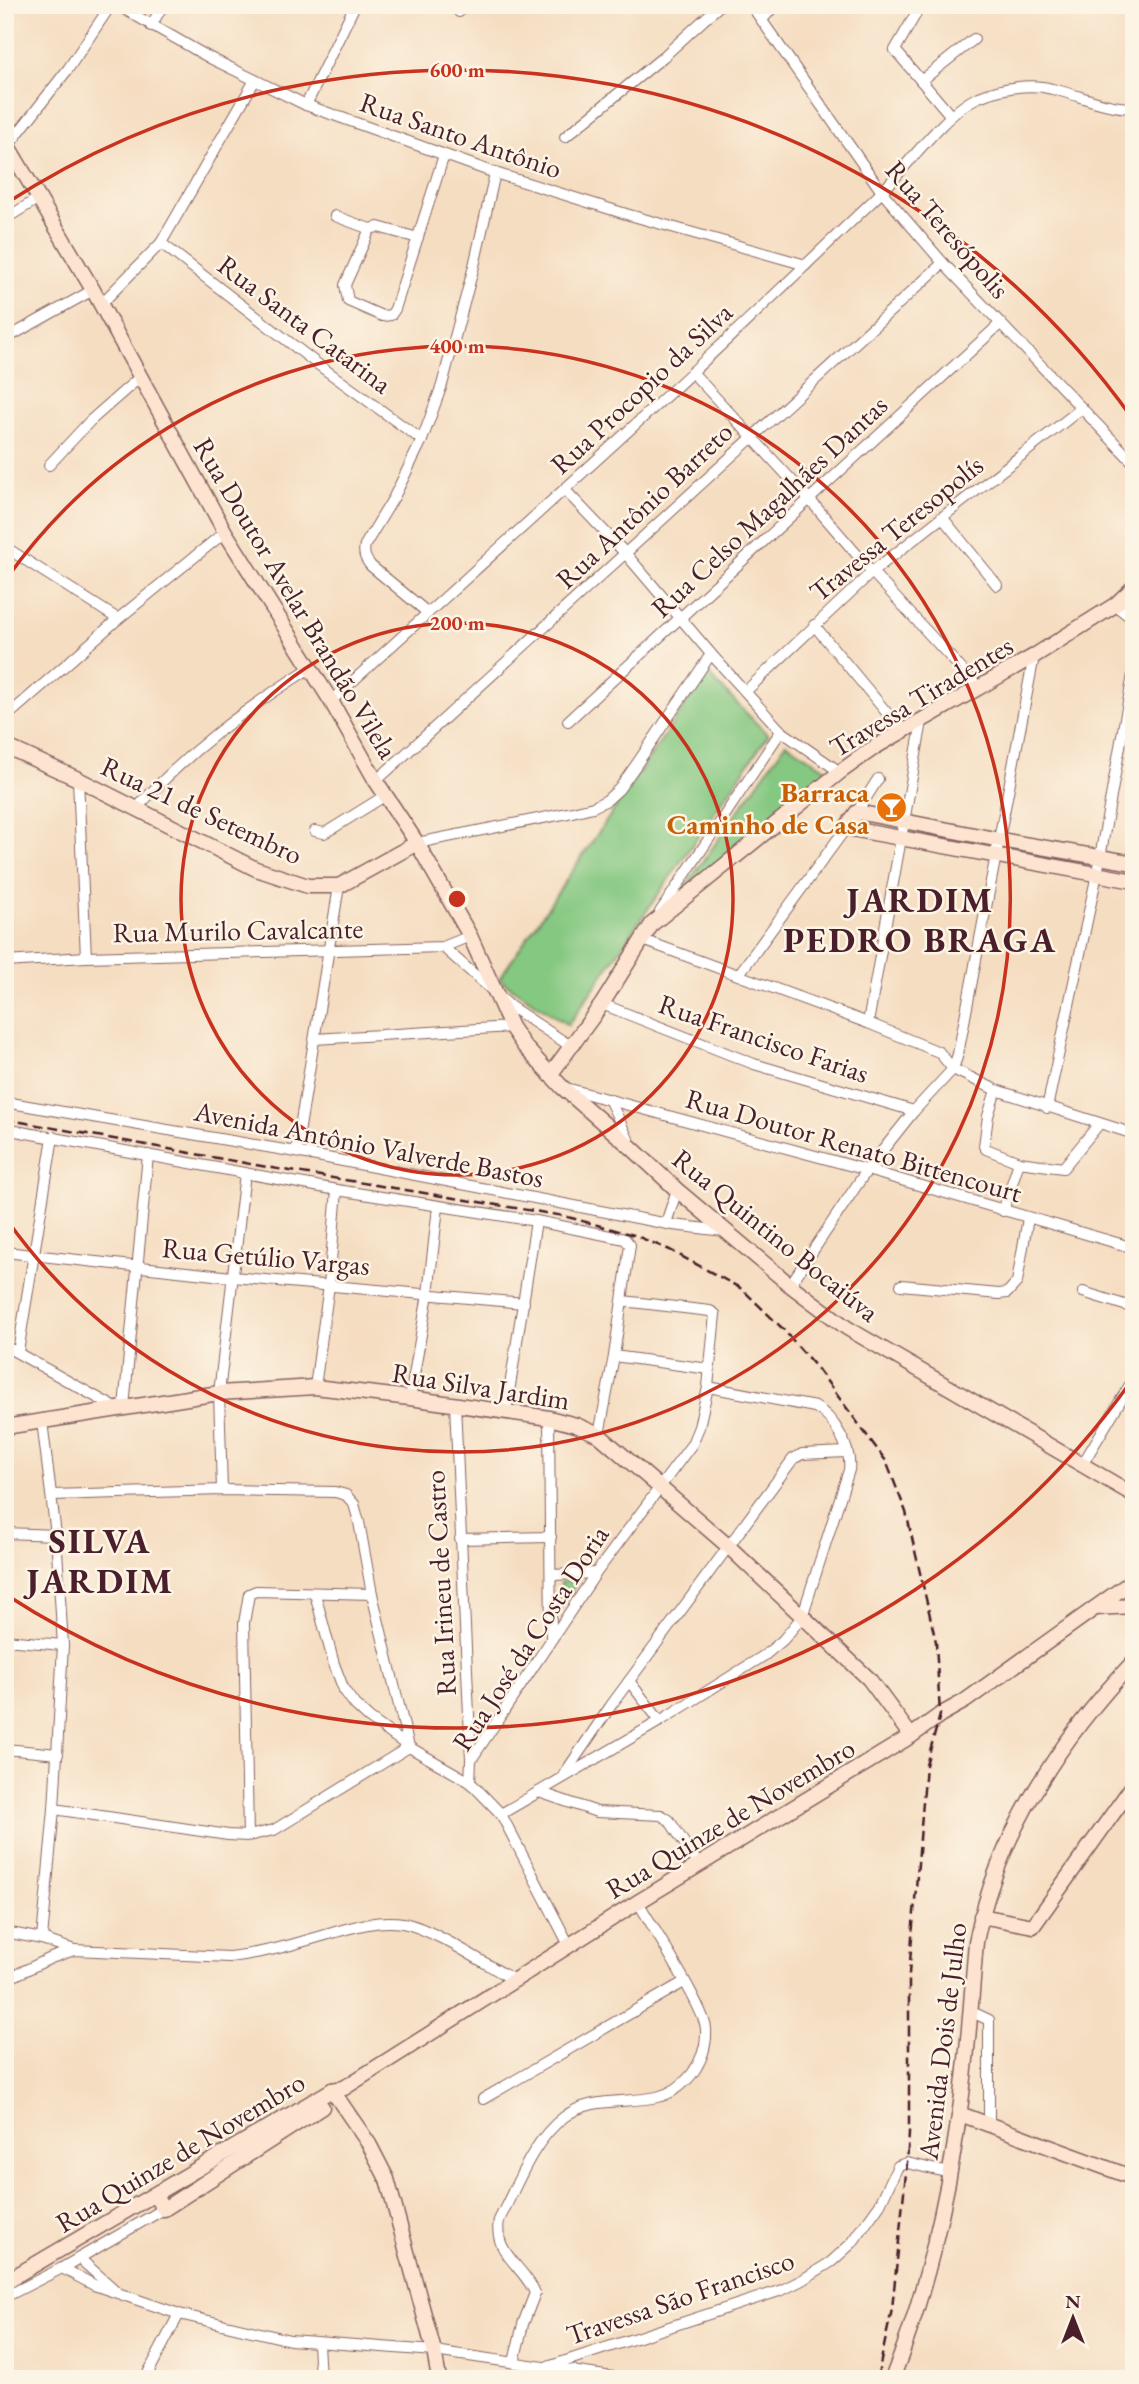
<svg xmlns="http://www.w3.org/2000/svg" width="1139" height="2384" viewBox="0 0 1139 2384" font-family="'EB Garamond',serif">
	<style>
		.green { fill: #85c881; stroke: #687456; stroke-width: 2 }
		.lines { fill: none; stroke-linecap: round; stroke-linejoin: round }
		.street-casing { stroke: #866260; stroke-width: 12 }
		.secondary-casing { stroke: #866260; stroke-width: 17 }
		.street { stroke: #fff; stroke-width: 10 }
		.secondary { stroke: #fde4d1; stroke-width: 14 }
		.rail { stroke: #4a1f2b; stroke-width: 2.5; stroke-dasharray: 10 5; stroke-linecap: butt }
		.ring { fill: none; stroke: #c8321e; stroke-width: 3.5 }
		.labels { text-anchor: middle; stroke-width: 5; stroke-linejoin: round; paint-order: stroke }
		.street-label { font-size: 28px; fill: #4a1f2b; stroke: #fcf5e5 }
		.food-label { font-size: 28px; font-weight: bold; fill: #c56008; stroke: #fcf5e5; text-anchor: end }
		.district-label { font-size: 35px; font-weight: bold; letter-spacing: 2px; fill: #4a1f2b; stroke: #fcf5e5 }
		.centre { fill: #c8321e; stroke: #fcf5e5; stroke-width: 3.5 }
		.ring-label { font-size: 21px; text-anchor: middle; font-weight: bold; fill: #c8321e; stroke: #fcf5e5; stroke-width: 5; stroke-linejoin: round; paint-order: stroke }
	</style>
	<rect width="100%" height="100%" fill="#fcf5e5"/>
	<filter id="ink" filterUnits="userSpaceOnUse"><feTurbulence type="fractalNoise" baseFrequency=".0143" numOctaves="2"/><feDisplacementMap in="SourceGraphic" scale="14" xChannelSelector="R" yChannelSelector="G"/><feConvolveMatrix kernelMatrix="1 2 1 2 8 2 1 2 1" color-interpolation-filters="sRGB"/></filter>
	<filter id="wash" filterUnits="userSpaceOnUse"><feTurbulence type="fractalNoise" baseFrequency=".00686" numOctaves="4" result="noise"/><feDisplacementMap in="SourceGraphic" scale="28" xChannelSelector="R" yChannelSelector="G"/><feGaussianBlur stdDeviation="1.57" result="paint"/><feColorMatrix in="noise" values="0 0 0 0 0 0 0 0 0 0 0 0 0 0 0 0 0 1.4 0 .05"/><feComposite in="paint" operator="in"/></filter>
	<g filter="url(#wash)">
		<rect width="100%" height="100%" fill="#f5ddc1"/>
		<!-- green -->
		<g class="green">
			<path d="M 707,673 L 768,735 L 568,1025 L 499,979 Z"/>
			<path d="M 786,743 L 832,773 L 678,897 Z"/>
			<path d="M 579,1579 L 560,1609 L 561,1582 Z"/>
		</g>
	</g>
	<g filter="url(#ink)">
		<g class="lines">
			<defs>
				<g id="street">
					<path d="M 117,5 L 210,58 L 306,105 L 495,173 L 626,214 L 806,265"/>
					<path d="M 751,5 L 882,192 L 943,263 L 1134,463"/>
					<path d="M 921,5 L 895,50 L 951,116"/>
					<path d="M 459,12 L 466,5"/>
					<path d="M 762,20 L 775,5"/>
					<path d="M 151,26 L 163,5"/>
					<path d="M 921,81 L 974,39"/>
					<path d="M 306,105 L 355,5"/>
					<path d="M 565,137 L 663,57 L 720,5"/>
					<path d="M 8,146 L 68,69 L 111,5"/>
					<path d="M 335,216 L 370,229"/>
					<path d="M 5,219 L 39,198"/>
					<path d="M 418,238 L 378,227 L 370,229 L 345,285 L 348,301 L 382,316 L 391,315 L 395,309 L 444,155"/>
					<path d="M 161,243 L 320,366 L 422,440"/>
					<path d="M 101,304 L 161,243 L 255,80"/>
					<path d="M 5,339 L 93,290"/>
					<path d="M 692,372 L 809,499 L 872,572 L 978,687"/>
					<path d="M 49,465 L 90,421 L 140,377"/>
					<path d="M 565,490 L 626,554 L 711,654 L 781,731 L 840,772"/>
					<path d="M 942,517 L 997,585"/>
					<path d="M 5,547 L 118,619"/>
					<path d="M 1115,605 L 1134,620"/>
					<path d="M 428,613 L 371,566 C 365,559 363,554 365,545 L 394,497 L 422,440 L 442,385 L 474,266 L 495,173"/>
					<path d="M 814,625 L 902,731"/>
					<path d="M 746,691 L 872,572 L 1082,408"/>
					<path d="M 331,701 C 492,554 656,409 813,258 C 836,236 859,214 882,192 C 907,166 948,109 979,97 C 1000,88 1030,83 1052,89 C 1080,95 1105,108 1134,108"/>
					<path d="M 5,718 L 118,619 L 225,532"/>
					<path d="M 568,721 L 1001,323"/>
					<path d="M 78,779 L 86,957"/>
					<path d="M 376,781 L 943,263"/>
					<path d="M 136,809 C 190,749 243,711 310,668"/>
					<path d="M 857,812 L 878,779"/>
					<path d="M 315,831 L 324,833 L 330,830 L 386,795"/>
					<path d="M 417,843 L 568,813 L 593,807 L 607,800 L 619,789 L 636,765 L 711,654"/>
					<path d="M 660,912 L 781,731"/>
					<path d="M 643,940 L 868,1023 L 939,1052 L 953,1069 L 996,1090 L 1134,1134"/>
					<path d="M 443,947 L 511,1007 L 572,1047"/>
					<path d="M 5,962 L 86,957 L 443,947 L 470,936"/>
					<path d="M 739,974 L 846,828"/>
					<path d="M 602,1004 L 754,1064 L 914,1111"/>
					<path d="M 868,1023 L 922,721"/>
					<path d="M 315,1039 L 511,1027"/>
					<path d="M 566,1088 L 867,1170 L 1134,1248"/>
					<path d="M 996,1090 L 988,1116 L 984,1146 L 986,1149 L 1019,1162 L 1063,1168 L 1099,1124"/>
					<path d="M 609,1099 L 629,1141"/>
					<path d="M 5,1102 L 296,1152 L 673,1225 L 724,1231"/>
					<path d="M 1047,1108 L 1097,874 L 1134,669"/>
					<path d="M 5,1129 L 337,1190 L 536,1221 L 625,1239 L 630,1245 L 614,1356 L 599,1435"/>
					<path d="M 296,1152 L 339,886"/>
					<path d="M 1003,1211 L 1019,1162"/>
					<path d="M 666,1223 L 677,1190"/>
					<path d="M 5,1252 L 232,1277 L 524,1303"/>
					<path d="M 790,1285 L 867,1170 L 914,1111 L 953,1069 L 958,1054 L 1034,656"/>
					<path d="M 901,1285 L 999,1294 L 1007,1293 L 1017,1282 L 1028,1218"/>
					<path d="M 1083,1292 L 1134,1308"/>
					<path d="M 5,1346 L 116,1408"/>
					<path d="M 18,1352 L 53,1137"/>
					<path d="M 614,1356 L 709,1369"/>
					<path d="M 315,1387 L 329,1285 L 337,1190"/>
					<path d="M 410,1398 L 428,1294 L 438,1207"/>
					<path d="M 455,1404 L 471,1759"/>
					<path d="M 124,1407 L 148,1155"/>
					<path d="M 506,1411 L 536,1221"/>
					<path d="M 549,1418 L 551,1638"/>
					<path d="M 1082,1465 L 1134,1378"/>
					<path d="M 222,1490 L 219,1393 L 245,1173"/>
					<path d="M 52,1495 L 222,1490 L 335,1492 L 346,1495 L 354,1504 L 359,1522 L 372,1594 L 409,1747"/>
					<path d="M 5,1533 L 56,1535"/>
					<path d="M 460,1539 L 551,1537"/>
					<path d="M 552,1575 L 596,1573"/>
					<path d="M 315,1594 L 334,1664 L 344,1690 L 355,1705 L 369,1718 L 409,1747 L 470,1782 L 501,1814 L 569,1945"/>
					<path d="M 5,1640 L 63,1645"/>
					<path d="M 629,1681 L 660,1721"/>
					<path d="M 5,1749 L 58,1754"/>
					<path d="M 565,1773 L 612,1704 L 793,1459 L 802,1454 L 847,1452"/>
					<path d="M 470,1782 L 471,1760 L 596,1573 L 692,1444 L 699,1427 L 708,1387 L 715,1314 L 710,1311 L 623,1301"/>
					<path d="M 539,1792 L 597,1812 L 661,1815 L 669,1820 L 699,1865"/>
					<path d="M 54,1809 L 228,1835 L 248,1836 L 274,1830 L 409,1747"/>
					<path d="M 501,1814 L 660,1721 L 765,1655 L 783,1640 L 802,1617 L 849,1470 C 852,1449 834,1417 815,1407 L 708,1387"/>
					<path d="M 248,1836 L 244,1623 L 249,1594 L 256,1591 L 372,1594"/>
					<path d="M 5,1932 L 42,1939 L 74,1950"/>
					<path d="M 42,1939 L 54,1809 L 63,1645 L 56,1535 L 42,1421"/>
					<path d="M 5,1980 L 51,1958 L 74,1950 L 229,1957 C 256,1954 282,1948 308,1940 C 339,1932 371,1918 403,1923 C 434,1929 485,1964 514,1980"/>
					<path d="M 970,2011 L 989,2020 L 989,2126"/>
					<path d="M 483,2099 L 684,1982"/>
					<path d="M 1128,2176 L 1134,2156"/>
					<path d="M 79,2258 L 116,2291"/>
					<path d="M 62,2268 L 94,2285 L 179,2314 L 290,2340 L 434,2351 L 626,2379"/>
					<path d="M 5,2297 L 62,2268 L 164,2209"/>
					<path d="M 318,2343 L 320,2379"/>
					<path d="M 514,2362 L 523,2324 L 535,2293 C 524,2266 493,2254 499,2220 C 517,2186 532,2141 564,2117 C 591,2096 625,2104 657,2097 C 671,2094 683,2085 692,2074 C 702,2060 707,2046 706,2029 C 705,2009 651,1924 638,1902"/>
					<path d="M 145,2379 L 179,2314"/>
					<path d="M 511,2379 L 782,2290 L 802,2280 L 831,2262 L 852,2243 L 880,2204 L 898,2166 L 907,2163 L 950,2173"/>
					<path d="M 555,2379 L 573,2370"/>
				</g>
				<g id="secondary">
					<path d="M 5,141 L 93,290 L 225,532 L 331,701 L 376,781 L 417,843 L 470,936 L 511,1027 L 524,1046 L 562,1087 L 632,1148 L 677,1190 L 790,1285 L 847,1328 L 1134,1495"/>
					<path d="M 5,746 L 78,779 L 256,869 L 308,886 L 339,886 L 417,843"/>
					<path d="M 1134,863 L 1000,840 L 857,812 L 846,828 L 1134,881"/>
					<path d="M 550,1075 L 602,1004 L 652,924 L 840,772 L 875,747 L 1034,656 L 1115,605 L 1134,587"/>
					<path d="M 5,1427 L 219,1393 L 315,1387 L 410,1398 L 549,1418 L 576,1425 L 599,1435 L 728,1546 L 869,1679 L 911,1736"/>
					<path d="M 1095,1608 L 1134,1606"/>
					<path d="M 981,1916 L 1033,1926 L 1134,1784"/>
					<path d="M 332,2090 L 369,2144 L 387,2179 L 434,2351 L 439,2379"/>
					<path d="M 960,2114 L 1134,2178"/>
					<path d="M 155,2196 L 164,2209 L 322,2107"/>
					<path d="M 5,2282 L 332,2090 L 344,2088 L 638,1902 L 911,1736 L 940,1715 L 965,1701 L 1134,1580"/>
					<path d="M 892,2379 C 924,2299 947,2202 959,2116 C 968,2059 971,2000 976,1942 C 997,1835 1060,1739 1134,1661"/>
				</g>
			</defs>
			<!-- street casing -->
			<use href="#street" class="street-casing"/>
			<!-- secondary casing -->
			<use href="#secondary" class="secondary-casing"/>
			<!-- street -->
			<use href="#street" class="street"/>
			<!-- secondary -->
			<use href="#secondary" class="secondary"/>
			<!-- rail -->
			<path class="rail" d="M 5,1119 L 272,1168 L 564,1216 L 634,1235 L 670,1250 L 742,1289 L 782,1328 L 817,1368 L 886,1461 L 906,1512 L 936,1642 L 940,1715 L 926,1765 L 909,1974 L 909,2134 L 907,2163 L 892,2309 L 877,2379"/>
		</g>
	</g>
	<!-- distance rings -->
	<g class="ring">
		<circle cx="457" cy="899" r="276"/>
		<path d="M7 578A553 553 0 1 1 7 1220"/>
		<path d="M1132 1380A829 829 0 0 1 5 1594M5 204A829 829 0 0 1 1132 418"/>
	</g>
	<!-- icons -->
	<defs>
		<symbol id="bar-disc" viewBox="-11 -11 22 22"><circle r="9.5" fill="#e8710a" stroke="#fcf5e5"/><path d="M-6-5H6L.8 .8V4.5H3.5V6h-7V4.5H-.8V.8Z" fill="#fff"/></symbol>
	</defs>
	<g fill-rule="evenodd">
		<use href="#bar-disc" x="874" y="790" width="35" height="35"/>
	</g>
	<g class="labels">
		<!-- street labels -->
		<g class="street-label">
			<text transform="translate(461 135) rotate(19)" y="10">Rua Santo Antônio</text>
			<text transform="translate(948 229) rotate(49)" y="10">Rua Teresópolis</text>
			<text transform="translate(305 324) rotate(37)" y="10">Rua Santa Catarina</text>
			<text transform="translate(641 388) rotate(-43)" y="10">Rua Procopio da Silva</text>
			<text transform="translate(644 505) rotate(-43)" y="10">Rua Antônio Barreto</text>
			<text transform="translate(769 506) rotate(-43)" y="10">Rua Celso Magalhães Dantas</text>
			<text transform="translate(896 528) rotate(-39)" y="10">Travessa Teresopolís</text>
			<text transform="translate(296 598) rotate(59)" y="10">Rua Doutor Avelar Brandão Vilela</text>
			<text transform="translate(921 696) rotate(-31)" y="10">Travessa Tiradentes</text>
			<text transform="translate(202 810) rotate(25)" y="10">Rua 21 de Setembro</text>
			<text transform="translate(238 930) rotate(-1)" y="10">Rua Murilo Cavalcante</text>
			<text transform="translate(764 1038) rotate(19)" y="10">Rua Francisco Farias</text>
			<text transform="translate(369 1144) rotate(11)" y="10">Avenida Antônio Valverde Bastos</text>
			<text transform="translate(854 1145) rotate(16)" y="10">Rua Doutor Renato Bittencourt</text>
			<text transform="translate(776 1235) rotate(39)" y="10">Rua Quintino Bocaiúva</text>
			<text transform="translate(266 1256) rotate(5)" y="10">Rua Getúlio Vargas</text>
			<text transform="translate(481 1386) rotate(9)" y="10">Rua Silva Jardim</text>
			<text transform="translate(440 1583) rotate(-93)" y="10">Rua Irineu de Castro</text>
			<text transform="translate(530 1638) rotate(-57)" y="10">Rua José da Costa Doria</text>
			<text transform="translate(730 1818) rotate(-31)" y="10">Rua Quinze de Novembro</text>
			<text transform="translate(942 2041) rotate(-83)" y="10">Avenida Dois de Julho</text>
			<text transform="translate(180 2152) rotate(-31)" y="10">Rua Quinze de Novembro</text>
			<text transform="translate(680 2297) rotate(-19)" y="10">Travessa São Francisco</text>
		</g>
		<!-- food labels -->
		<g class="food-label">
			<text x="869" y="802">Barraca<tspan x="869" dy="32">Caminho de Casa</tspan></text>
		</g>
		<!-- district labels -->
		<g class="district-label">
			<text x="920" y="912">JARDIM<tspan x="920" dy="40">PEDRO BRAGA</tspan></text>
			<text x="100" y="1553">SILVA<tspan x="100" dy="40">JARDIM</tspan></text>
		</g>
	</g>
	<circle cx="457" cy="899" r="10" class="centre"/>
	<g class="ring-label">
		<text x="457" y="77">600 m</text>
		<text x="457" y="353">400 m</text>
		<text x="457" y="630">200 m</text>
	</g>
	<!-- margin -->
	<rect width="1139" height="2384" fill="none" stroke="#fcf5e5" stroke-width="28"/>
	<!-- north arrow -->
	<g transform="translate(1073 2318)" stroke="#fcf5e5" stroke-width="5" paint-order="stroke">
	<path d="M0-5L12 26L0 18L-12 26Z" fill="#4a1f2b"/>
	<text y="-10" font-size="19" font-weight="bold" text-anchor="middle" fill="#4a1f2b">N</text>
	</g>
</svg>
